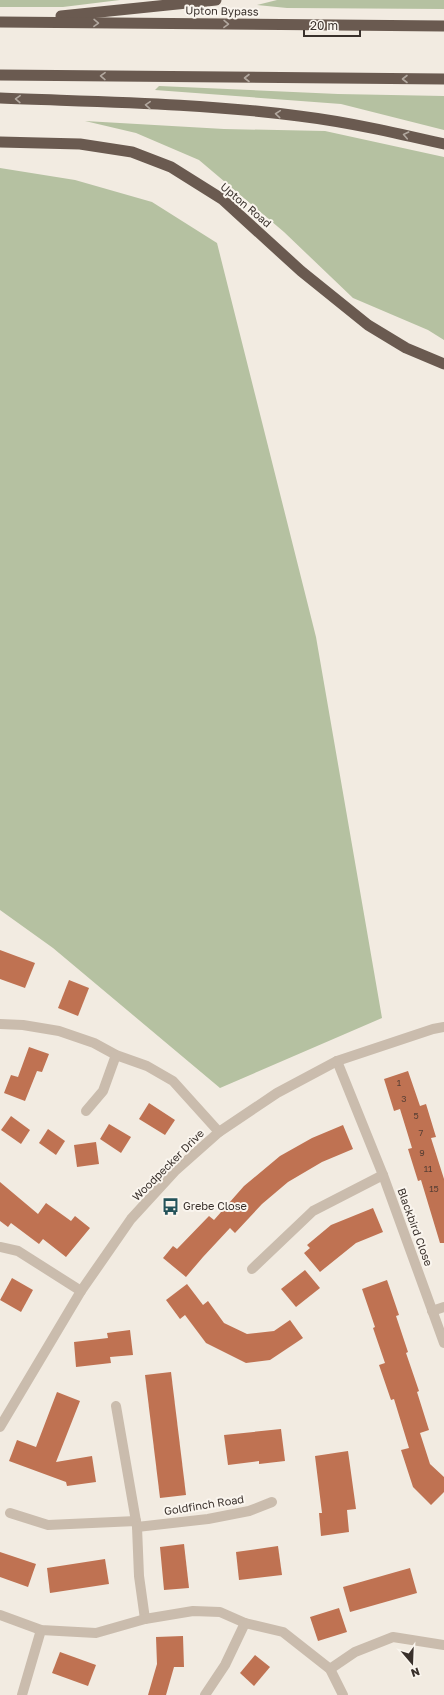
<svg xmlns="http://www.w3.org/2000/svg" width="444" height="1695" viewBox="0 0 444 1695" font-family="'Golos Text',sans-serif">
	<style>
		.green { fill: #b5c1a1 }
		.building { fill: #bf7252 }
		.lines { fill: none; stroke-linecap: round; stroke-linejoin: round }
		.service { stroke: #cabcad; stroke-width: 10 }
		.minor { stroke: #cabcad; stroke-width: 10 }
		.trunk { stroke: #6a5a50; stroke-width: 11 }
		.oneway { stroke: #b2a89f }
		.labels { text-anchor: middle; stroke-width: 4; stroke-linejoin: round; paint-order: stroke }
		.number-label { font-size: 9px; fill: #5a4035 }
		.street-label { font-size: 11px; fill: #39302b; stroke: #faf5ee }
		.poi-label { font-size: 11px; fill: #39302b; stroke: #faf5ee; text-anchor: start }
	</style>
	<rect width="100%" height="100%" fill="#f2ebe1"/>
	<!-- green -->
	<g class="green">
		<path d="M 0,0 L 120,0 L 63,7 L 0,7 Z"/>
		<path d="M 277,0 L 444,0 L 444,9 L 287,8 L 257,5 Z"/>
		<path d="M 159,86 L 338,94 L 444,96 L 444,130 L 341,104 L 155,90 Z"/>
		<path d="M 85,121 L 224,129 L 325,131 L 444,157 L 444,340 L 428,330 L 353,298 L 284,232 L 199,160 L 136,133 Z"/>
		<path d="M 0,168 L 75,180 L 152,202 L 217,243 L 316,637 L 382,1018 L 220,1088 L 53,948 L 0,910 Z"/>
	</g>
	<!-- building -->
	<g class="building">
		<path d="M 0,950 L 35,963 L 25,988 L 0,979 Z"/>
		<path d="M 69,980 L 89,988 L 78,1016 L 58,1008 Z"/>
		<path d="M 29,1047 L 49,1054 L 42,1072 L 37,1071 L 25,1101 L 4,1093 L 11,1075 L 18,1077 Z"/>
		<path d="M 408,1071 L 420,1106 L 426,1104 L 436,1137 L 431,1138 L 444,1179 L 444,1243 L 440,1243 L 421,1180 L 418,1181 L 408,1149 L 412,1148 L 400,1109 L 394,1111 L 384,1079 Z"/>
		<path d="M 149,1103 L 175,1120 L 165,1135 L 139,1119 Z"/>
		<path d="M 11,1116 L 30,1130 L 21,1144 L 1,1130 Z"/>
		<path d="M 109,1124 L 131,1137 L 121,1153 L 100,1139 Z"/>
		<path d="M 343,1125 L 353,1149 L 322,1162 L 288,1182 L 262,1204 L 235,1233 L 230,1228 L 203,1257 L 186,1277 L 163,1258 L 173,1246 L 177,1249 L 209,1216 L 214,1220 L 244,1186 L 280,1156 L 312,1138 Z"/>
		<path d="M 48,1129 L 65,1141 L 56,1155 L 39,1143 Z"/>
		<path d="M 96,1142 L 99,1164 L 77,1167 L 74,1145 Z"/>
		<path d="M 0,1182 L 38,1214 L 46,1203 L 71,1221 L 75,1216 L 90,1228 L 66,1257 L 43,1239 L 39,1244 L 11,1223 L 8,1227 L 0,1221 Z"/>
		<path d="M 373,1208 L 383,1232 L 356,1243 L 320,1272 L 304,1253 L 310,1248 L 307,1245 L 331,1225 Z"/>
		<path d="M 305,1270 L 320,1288 L 296,1307 L 281,1289 Z"/>
		<path d="M 12,1278 L 33,1290 L 21,1312 L 0,1300 Z"/>
		<path d="M 387,1280 L 399,1315 L 396,1316 L 408,1352 L 406,1353 L 419,1391 L 417,1392 L 429,1430 L 420,1433 L 430,1464 L 444,1477 L 444,1492 L 431,1505 L 413,1487 L 401,1450 L 409,1448 L 394,1399 L 391,1400 L 379,1365 L 385,1363 L 373,1328 L 375,1327 L 362,1289 Z"/>
		<path d="M 187,1284 L 203,1305 L 208,1301 L 224,1323 L 247,1334 L 274,1331 L 290,1320 L 303,1338 L 270,1360 L 246,1363 L 206,1343 L 185,1315 L 180,1319 L 166,1300 Z"/>
		<path d="M 130,1330 L 133,1355 L 110,1357 L 111,1363 L 76,1367 L 74,1342 L 108,1338 L 107,1333 Z"/>
		<path d="M 171,1372 L 186,1495 L 160,1498 L 145,1375 Z"/>
		<path d="M 57,1392 L 80,1401 L 56,1462 L 92,1456 L 96,1482 L 67,1486 L 66,1482 L 9,1461 L 17,1440 L 36,1447 Z"/>
		<path d="M 281,1429 L 285,1461 L 259,1464 L 259,1461 L 228,1465 L 224,1435 Z"/>
		<path d="M 348,1451 L 356,1509 L 347,1510 L 349,1532 L 321,1536 L 319,1513 L 322,1513 L 315,1456 Z"/>
		<path d="M 184,1544 L 189,1588 L 164,1590 L 160,1547 Z"/>
		<path d="M 278,1546 L 282,1575 L 239,1580 L 236,1552 Z"/>
		<path d="M 0,1552 L 36,1564 L 28,1587 L 0,1577 Z"/>
		<path d="M 105,1559 L 109,1584 L 50,1593 L 47,1568 Z"/>
		<path d="M 410,1568 L 417,1593 L 350,1612 L 343,1587 Z"/>
		<path d="M 339,1608 L 347,1632 L 318,1641 L 310,1617 Z"/>
		<path d="M 183,1636 L 184,1667 L 174,1667 L 166,1695 L 148,1695 L 157,1664 L 156,1637 Z"/>
		<path d="M 60,1652 L 96,1665 L 88,1686 L 52,1673 Z"/>
		<path d="M 255,1655 L 270,1667 L 254,1686 L 240,1673 Z"/>
	</g>
	<g class="lines">
		<!-- service -->
		<path class="service" d="M 10,1513 L 48,1525 L 136,1521"/>
		<!-- minor -->
		<g class="minor">
			<path d="M 0,1024 L 23,1025 L 59,1031 L 94,1043 L 116,1055 L 147,1066 L 173,1081 L 219,1132"/>
			<path d="M 337,1061 L 383,1175 L 444,1343"/>
			<path d="M 86,1111 L 103,1091 L 116,1055"/>
			<path d="M 0,1247 L 18,1251 L 81,1291"/>
			<path d="M 252,1269 L 313,1211 L 383,1175"/>
			<path d="M 432,1311 L 444,1307"/>
			<path d="M 116,1406 L 137,1527 L 139,1576 L 145,1619"/>
			<path d="M 0,1427 L 81,1291 L 131,1219 L 175,1171 L 219,1132 L 277,1093 L 337,1061 L 433,1029 L 444,1027"/>
			<path d="M 137,1527 L 208,1519 L 249,1511 L 272,1502"/>
			<path d="M 0,1615 L 41,1630 L 96,1633 L 145,1619 L 193,1611 L 220,1612 L 245,1623 L 283,1632 L 330,1669 L 343,1695"/>
			<path d="M 330,1669 L 355,1652 L 393,1637 L 444,1645"/>
			<path d="M 22,1695 L 41,1630"/>
			<path d="M 205,1695 L 225,1665 L 245,1623"/>
		</g>
		<!-- trunk -->
		<g class="trunk">
			<path d="M 61,16 L 216,0"/>
			<path d="M 0,22 L 444,26"/>
			<path d="M 0,75 L 444,79"/>
			<path d="M 0,98 C 99,102 200,103 299,116 C 348,122 396,133 444,144"/>
			<path d="M 0,142 L 80,144 L 132,152 L 171,167 L 222,199 L 301,271 L 368,325 L 406,348 L 444,364"/>
		</g>
	</g>
	<!-- one-way arrows -->
	<defs><path id="oneway-chevron" d="M-2-3.5L2.5 0L-2 3.5" fill="none" stroke-width="1.6" stroke-linecap="round" stroke-linejoin="round"/></defs>
	<g class="oneway">
		<use href="#oneway-chevron" transform="translate(96 23) rotate(1)"/>
		<use href="#oneway-chevron" transform="translate(226 24) rotate(1)"/>
		<use href="#oneway-chevron" transform="translate(103 76) rotate(-179)"/>
		<use href="#oneway-chevron" transform="translate(247 78) rotate(-180)"/>
		<use href="#oneway-chevron" transform="translate(405 79) rotate(-180)"/>
		<use href="#oneway-chevron" transform="translate(18 99) rotate(-178)"/>
		<use href="#oneway-chevron" transform="translate(148 105) rotate(-177)"/>
		<use href="#oneway-chevron" transform="translate(278 114) rotate(-175)"/>
		<use href="#oneway-chevron" transform="translate(406 135) rotate(-168)"/>
	</g>
	<!-- icons -->
	<defs>
		<symbol id="bus-bare" viewBox="-9 -9 18 18"><path d="M-5-6H5V4H4V6H2V4H-2V6H-4V4H-5ZM-3.5-4V0h7V-4ZM-3.5 1.2v1.5H-2V1.2ZM2 1.2v1.5H3.5V1.2Z" fill="#235259" stroke="#faf5ee" stroke-width="2.5" paint-order="stroke"/></symbol>
	</defs>
	<g fill-rule="evenodd">
		<use href="#bus-bare" x="158" y="1194" width="25" height="25"/>
	</g>
	<g class="labels">
		<!-- number labels -->
		<g class="number-label">
			<text x="399" y="1086">1</text>
			<text x="404" y="1102">3</text>
			<text x="416" y="1119">5</text>
			<text x="421" y="1136">7</text>
			<text x="422" y="1156">9</text>
			<text x="428" y="1172">11</text>
			<text x="434" y="1192">15</text>
		</g>
		<!-- street labels -->
		<g class="street-label">
			<text transform="translate(222 11) rotate(1)" y="4">Upton Bypass</text>
			<text transform="translate(246 205) rotate(40)" y="4">Upton Road</text>
			<text transform="translate(168 1165) rotate(-45)" y="4">Woodpecker Drive</text>
			<text transform="translate(415 1227) rotate(70)" y="4">Blackbird Close</text>
			<text transform="translate(204 1505) rotate(-9)" y="4">Goldfinch Road</text>
		</g>
		<!-- poi labels -->
		<g class="poi-label">
			<text x="183" y="1210">Grebe Close</text>
		</g>
	</g>
	<!-- north arrow -->
	<g transform="translate(412 1663) rotate(161)" stroke="#faf5ee" stroke-width="3" paint-order="stroke">
	<path d="M0-3L7 15L0 10L-7 15Z" fill="#39302b"/>
	<text y="-6" font-size="11" font-weight="bold" text-anchor="middle" fill="#39302b">N</text>
	</g>
	<!-- scale -->
	<path d="M304 30v6h56v-6" fill="none" stroke="#39302b" stroke-width="2"/>
	<text x="310" y="30" font-size="12" fill="#39302b" stroke="#faf5ee" stroke-width="3" paint-order="stroke">20 m</text>
</svg>
